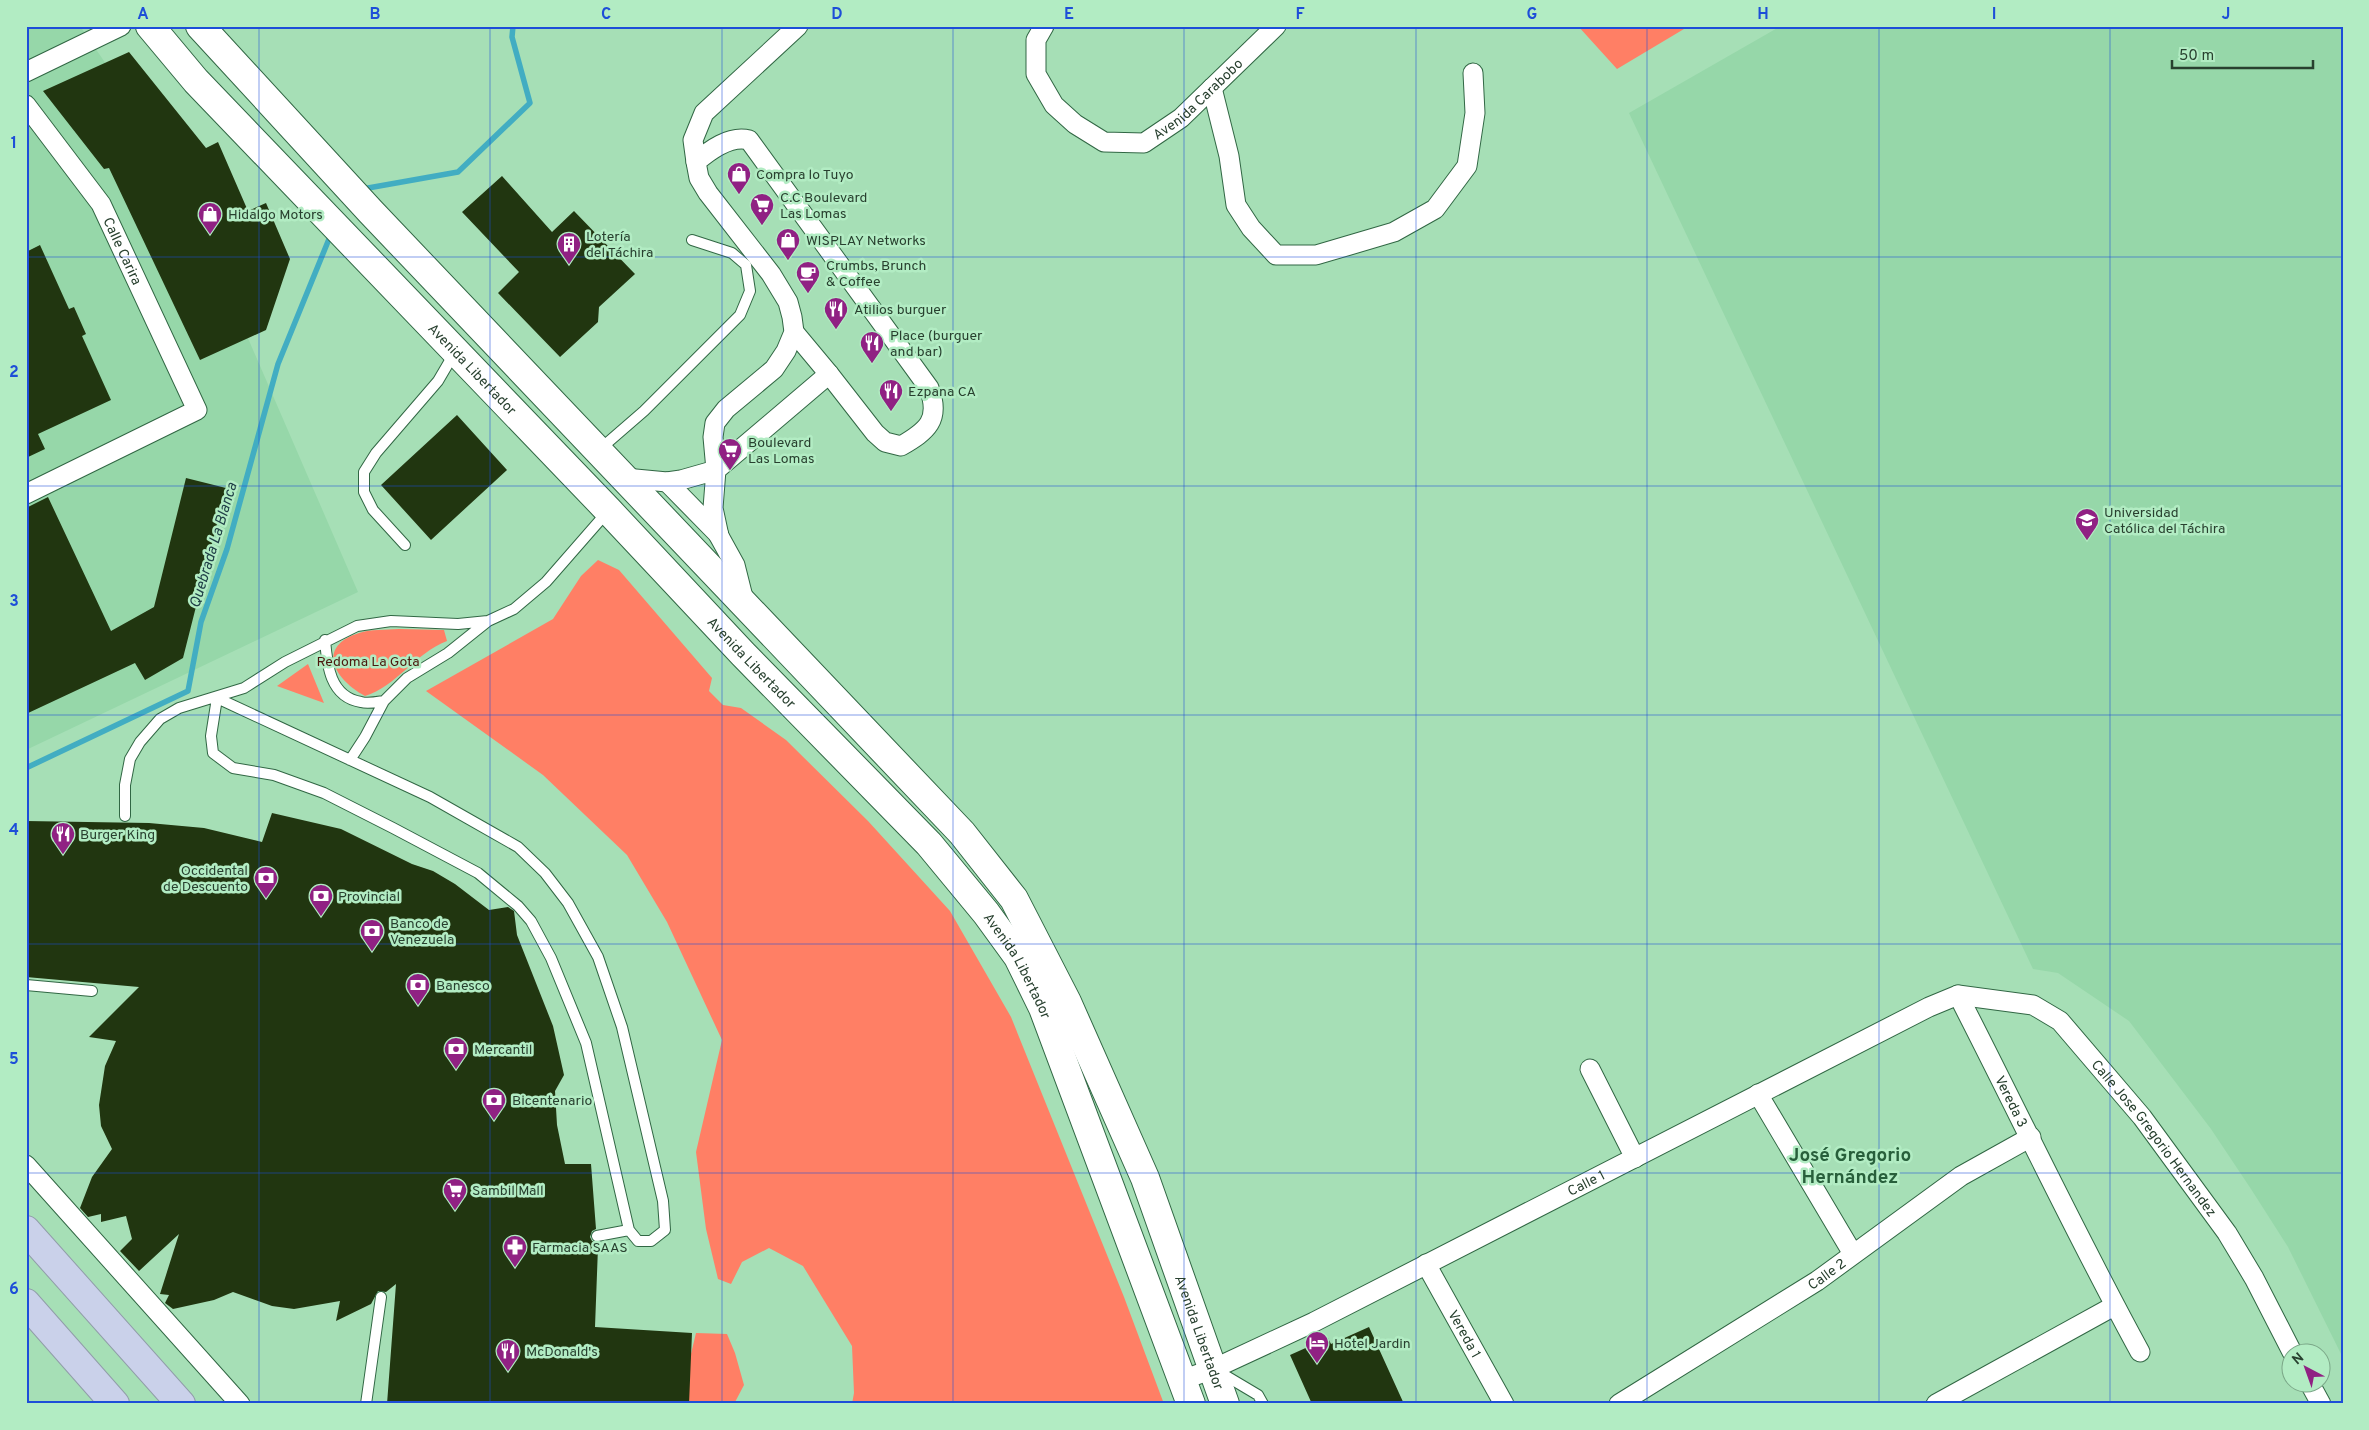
<svg xmlns="http://www.w3.org/2000/svg" width="2369" height="1430" font-family="Overpass,sans-serif">
<style>
.built{fill:#96d7a9}
.green{fill:#ff7f65}
.lines{fill:none;stroke-linecap:round;stroke-linejoin:round}
.stream{stroke:#42adc2;stroke-width:5.5}
.building{fill:#213610}
.lane-casing{stroke:#316744;stroke-width:12}
.street-casing{stroke:#316744;stroke-width:21}
.secondary-casing{stroke:#316744;stroke-width:30}
.highway-casing{stroke:#919ea9;stroke-width:30}
.lane{stroke:#fff;stroke-width:10}
.street{stroke:#fff;stroke-width:19}
.secondary{stroke:#fff;stroke-width:28}
.highway{stroke:#cad1ea;stroke-width:28}
.grid{fill:none;stroke:#1d4ed8;stroke-width:1;stroke-opacity:0.55}
.labels{text-anchor:middle;stroke-width:5;stroke-linejoin:round;paint-order:stroke}
.street-label{font-size:14px;fill:#28402f;stroke:#b2ecc3}
.poi-label{font-size:14px;fill:#28402f;stroke:#b2ecc3;text-anchor:start}
.park-label{font-size:14px;fill:#4b180e;stroke:#b2ecc3}
.water-label{font-size:15px;font-style:italic;fill:#214148;stroke:#b2ecc3}
.district-label{font-size:19px;font-weight:bold;fill:#285f3b;stroke:#b2ecc3}
.neatline{fill:none;stroke:#1d4ed8;stroke-width:2}
.grid-label{font-size:16px;text-anchor:middle;font-weight:bold;fill:#1d4ed8}
</style>
<rect width="100%" height="100%" fill="#a6dfb6"/>
<!-- built -->
<path class="built" d="M26 26H80L169 156 358 592 26 750Z
M1781 26H2343V1358L2288 1247 2251 1189 2211 1129 2129 1021 2058 973 2033 969 1629 113Z"/>
<!-- green -->
<path class="green" d="M1578 26H1689L1617 69Z
M598 560 619 570 712 678 709 691 723 705 741 708 786 740 868 821 950 911 1011 1017 1124 1297 1164 1404H852L854 1393 852 1346 803 1266 769 1248 742 1262 731 1284 718 1279 706 1229 696 1152 722 1040 667 922 627 855 543 775 426 691 553 619 581 576Z
M399 629 444 630 447 641C415 653 396 687 365 696 335 680 315 647 359 633 371 629 386 630 399 629Z
M308 664 324 703 277 686Z
M696 1333 727 1334 735 1353 744 1385 734 1404H679Z"/>
<g class="lines">
<!-- stream -->
<path class="stream" d="M368 188 458 172 530 103 512 37 513 26
M26 768 188 691 201 622 227 549 278 364 329 239"/>
</g>
<!-- building -->
<path class="building" d="M129 52 206 148 218 142 248 211 266 203 290 259 266 330 200 360 109 168 104 169 43 91Z
M502 176 552 232 574 211 635 274 599 307 598 322 560 357 498 293 519 272 462 212Z
M40 245 69 309 74 307 86 334 82 336 111 400 38 434 45 449 26 458V252Z
M457 415 507 470 431 540 381 485Z
M186 478 226 488 183 658 145 680 135 663 26 714V508L48 497 111 631 154 607Z
M272 813 341 829 412 864 433 871 455 884 489 910 508 907 514 911 517 935 553 1026 564 1075 555 1091 557 1125 565 1164H591L596 1229 592 1231 590 1237 592 1241 597 1243 598 1247 595 1327 692 1333 689 1404H387L396 1284 386 1292 378 1291 371 1304 336 1321 340 1301 294 1309 272 1306 233 1292 214 1300 173 1309 165 1303 169 1295 160 1294 179 1234 139 1271 120 1251 132 1239 126 1216 101 1222V1214L88 1217 80 1208 92 1177 112 1149 101 1126 99 1105 105 1066 116 1041 89 1037 139 987 26 977V821L149 823 204 828 262 842Z
M1369 1327 1404 1404H1312L1290 1355 1328 1338 1331 1344Z"/>
<g class="lines">
<!-- lane casing -->
<g class="lane-casing">
<path id="lane" d="M599 450 644 411 740 315 750 291 746 265 732 253 692 240
M405 545 373 510 364 492V472L376 453 438 381 455 352
M325 640C327 665 330 697 361 702 368 704 377 702 384 701
M217 698 430 797 518 847 545 873 568 903 598 957 622 1027 663 1201 665 1230 651 1241H638L629 1230 586 1043 551 958 531 921 518 906 478 873 393 828 324 793 274 775 233 768 213 753 211 736Z
M350 760 365 737 384 701 407 678 448 653 488 621 514 609 546 582 608 511
M125 816V785L130 759 140 742 160 719 179 708 244 688 285 662 357 626 391 621 458 624 488 621
M26 985 92 991
M597 1236 629 1230
M1221 1373 1258 1395 1263 1404
M366 1404 381 1297"/>
</g>
<!-- street casing -->
<g class="street-casing">
<g id="street">
<path id="s1" d="M1044 26 1036 40V74L1054 105 1075 124 1104 142 1144 143 1181 118 1276 26"/>
<path d="M26 72 121 26"/>
<path d="M1212 88 1229 156 1236 205 1251 228 1276 255H1316L1394 232 1435 209 1467 166 1475 113 1473 73"/>
<path id="s2" d="M26 105 101 204 197 410 26 494"/>
<path d="M696 162 693 140 704 113 798 26"/>
<path d="M794 332 829 374"/>
<path d="M625 478 667 482 681 480 716 470 829 374 875 433 885 442 901 446C927 431 941 420 929 388L749 140C730 135 710 150 696 162L699 178 708 193 771 274 788 302 792 317 794 332 786 351 774 369 726 409 715 423 713 437 716 470 713 508 719 536 735 565 744 601"/>
<path d="M667 482 719 535"/>
<path id="s3" d="M1958 995C2019 1114 2076 1235 2140 1352"/>
<path d="M1590 1069 1635 1158"/>
<path d="M1758 1094 1853 1254"/>
<path d="M26 1165 240 1404"/>
<path id="s4" d="M1426 1264 1504 1404"/>
<path id="s5" d="M1182 1380 1213 1369 1314 1322 1929 1007 1958 995 2033 1005 2060 1021 2142 1117 2227 1233 2254 1278 2292 1352"/>
<path d="M2309 1382 2321 1404"/>
<path id="s6" d="M1619 1404 1817 1281 1961 1176 2031 1137"/>
<path d="M1936 1404 2114 1306"/>
</g>
</g>
<!-- secondary casing -->
<g class="secondary-casing">
<g id="secondary">
<path id="s7" d="M150 26 196 81 608 510 743 654 929 844 986 913 1018 957 1043 1008 1191 1404"/>
<path id="s8" d="M200 26 371 212 962 833 1014 899 1067 1002 1145 1178 1225 1404"/>
</g>
</g>
<!-- highway casing -->
<g class="highway-casing">
<path id="highway" d="M26 1230 181 1404
M26 1303 115 1404"/>
</g>
<!-- lane -->
<use href="#lane" class="lane"/>
<!-- street -->
<use href="#street" class="street"/>
<!-- secondary -->
<use href="#secondary" class="secondary"/>
<!-- highway -->
<use href="#highway" class="highway"/>
</g>
<!-- grid -->
<path class="grid" d="M259 26V1404M490 26V1404M722 26V1404M953 26V1404M1184 26V1404M1416 26V1404M1647 26V1404M1879 26V1404M2110 26V1404M26 257H2343M26 486H2343M26 715H2343M26 944H2343M26 1173H2343"/>
<!-- icons -->
<defs>
<g id="shop-pin" transform="scale(1.25)"><path d="M0 17L-7.5 6A9.5 9.5 0 1 1 7.5 6Z" fill="#902183" stroke="#b2ecc3"/><path d="M-5-2.5h2.3a2.7 3.5 0 0 1 5.4 0H5L5.5 6h-11ZM-1.5-2.5h3a1.5 2.3 0 0 0-3 0Z" fill="#fff"/></g>
<g id="supermarket-pin" transform="scale(1.25)"><path d="M0 17L-7.5 6A9.5 9.5 0 1 1 7.5 6Z" fill="#902183" stroke="#b2ecc3"/><path d="M-6-5.5h2.5l.6 2H6L4.5 2H-2.5L-4.4-4H-6ZM-1.5 3.2a1.3 1.3 0 1 0 .1 0ZM3 3.2a1.3 1.3 0 1 0 .1 0Z" fill="#fff"/></g>
<g id="building-pin" transform="scale(1.25)"><path d="M0 17L-7.5 6A9.5 9.5 0 1 1 7.5 6Z" fill="#902183" stroke="#b2ecc3"/><path d="M-4-6H4V6H1V3H-1V6H-4ZM-2.5-4.3h1.7v1.8h-1.7ZM.8-4.3h1.7v1.8H.8ZM-2.5-1h1.7V.8h-1.7ZM.8-1h1.7V.8H.8Z" fill="#fff"/></g>
<g id="cafe-pin" transform="scale(1.25)"><path d="M0 17L-7.5 6A9.5 9.5 0 1 1 7.5 6Z" fill="#902183" stroke="#b2ecc3"/><path d="M-5.5-4.5H6V0H3Q3 3.5 0 3.5H-2.5Q-5.5 3.5-5.5 0ZM3-3.2v2h1.7v-2ZM-6 4.5H4V6H-6Z" fill="#fff"/></g>
<g id="restaurant-pin" transform="scale(1.25)"><path d="M0 17L-7.5 6A9.5 9.5 0 1 1 7.5 6Z" fill="#902183" stroke="#b2ecc3"/><path d="M-5-6h1v4h1v-4h1v4h1v-4h1v5L-1.5 .5V6h-2V.5L-5-1ZM5-6V6H3V1.5H1.5Q1.5-4 5-6Z" fill="#fff"/></g>
<g id="university-pin" transform="scale(1.25)"><path d="M0 17L-7.5 6A9.5 9.5 0 1 1 7.5 6Z" fill="#902183" stroke="#b2ecc3"/><path d="M0-5L7-2L0 1L-7-2ZM-4 1L0 2.5L4 1V4Q0 6-4 4Z" fill="#fff"/></g>
<g id="bank-pin" transform="scale(1.25)"><path d="M0 17L-7.5 6A9.5 9.5 0 1 1 7.5 6Z" fill="#902183" stroke="#b2ecc3"/><path d="M-6-4H6V4H-6ZM0-2.3a2.3 2.3 0 1 0 0 4.6a2.3 2.3 0 1 0 0-4.6Z" fill="#fff"/></g>
<g id="pharmacy-pin" transform="scale(1.25)"><path d="M0 17L-7.5 6A9.5 9.5 0 1 1 7.5 6Z" fill="#902183" stroke="#b2ecc3"/><path d="M-2-6h4v4h4v4h-4v4h-4v-4h-4v-4h4Z" fill="#fff"/></g>
<g id="hotel-pin" transform="scale(1.25)"><path d="M0 17L-7.5 6A9.5 9.5 0 1 1 7.5 6Z" fill="#902183" stroke="#b2ecc3"/><path d="M-6-4.5h1.5V1H6V5H4.5V3h-9V5H-6ZM-4 0a1.8 1.8 0 1 1 3.6 0ZM.5 0V-2.5h3Q6-2.5 6 0Z" fill="#fff"/></g>
</defs>
<g fill-rule="evenodd">
<use href="#shop-pin" x="739" y="174"/>
<use href="#supermarket-pin" x="762" y="205"/>
<use href="#shop-pin" x="210" y="214"/>
<use href="#shop-pin" x="788" y="240"/>
<use href="#building-pin" x="569" y="244"/>
<use href="#cafe-pin" x="808" y="273"/>
<use href="#restaurant-pin" x="836" y="309"/>
<use href="#restaurant-pin" x="872" y="343"/>
<use href="#restaurant-pin" x="891" y="391"/>
<use href="#supermarket-pin" x="730" y="450"/>
<use href="#university-pin" x="2087" y="520"/>
<use href="#restaurant-pin" x="63" y="834"/>
<use href="#bank-pin" x="266" y="878"/>
<use href="#bank-pin" x="321" y="896"/>
<use href="#bank-pin" x="372" y="931"/>
<use href="#bank-pin" x="418" y="985"/>
<use href="#bank-pin" x="456" y="1049"/>
<use href="#bank-pin" x="494" y="1100"/>
<use href="#supermarket-pin" x="455" y="1190"/>
<use href="#pharmacy-pin" x="515" y="1247"/>
<use href="#hotel-pin" x="1317" y="1343"/>
<use href="#restaurant-pin" x="508" y="1351"/>
</g>
<g class="labels">
<!-- street labels -->
<g class="street-label">
<text dy="5" stroke="none"><textPath href="#s1" startOffset="258">Avenida Carabobo</textPath></text>
<text dy="5" stroke="none"><textPath href="#s2" startOffset="176">Calle Carira</textPath></text>
<text dy="5" stroke="none"><textPath href="#s7" startOffset="471">Avenida Libertador</textPath></text>
<text dy="5" stroke="none"><textPath href="#s7" startOffset="876">Avenida Libertador</textPath></text>
<text dy="5" stroke="none"><textPath href="#s7" startOffset="1281">Avenida Libertador</textPath></text>
<text dy="5" stroke="none"><textPath href="#s3" startOffset="119">Vereda 3</textPath></text>
<text dy="5" stroke="none"><textPath href="#s5" startOffset="1124">Calle Jose Gregorio Hernandez</textPath></text>
<text dy="5" stroke="none"><textPath href="#s5" startOffset="450">Calle 1</textPath></text>
<text dy="5" stroke="none"><textPath href="#s6" startOffset="245">Calle 2</textPath></text>
<text dy="5" stroke="none"><textPath href="#s8" startOffset="1666">Avenida Libertador</textPath></text>
<text dy="5" stroke="none"><textPath href="#s4" startOffset="80">Vereda 1</textPath></text>
</g>
<!-- poi labels -->
<g class="poi-label">
<text x="756" y="179">Compra lo Tuyo</text>
<text x="780" y="202">C.C Boulevard<tspan x="780" dy="16">Las Lomas</tspan></text>
<text x="228" y="219">Hidalgo Motors</text>
<text x="586" y="241">Lotería<tspan x="586" dy="16">del Táchira</tspan></text>
<text x="806" y="245">WISPLAY Networks</text>
<text x="826" y="270">Crumbs, Brunch<tspan x="826" dy="16">&amp; Coffee</tspan></text>
<text x="854" y="314">Atilios burguer</text>
<text x="890" y="340">Place (burguer<tspan x="890" dy="16">and bar)</tspan></text>
<text x="908" y="396">Ezpana CA</text>
<text x="748" y="447">Boulevard<tspan x="748" dy="16">Las Lomas</tspan></text>
<text x="2104" y="517">Universidad<tspan x="2104" dy="16">Católica del Táchira</tspan></text>
<text x="80" y="839">Burger King</text>
<text x="248" y="875" text-anchor="end">Occidental<tspan x="248" dy="16">de Descuento</tspan></text>
<text x="338" y="901">Provincial</text>
<text x="390" y="928">Banco de<tspan x="390" dy="16">Venezuela</tspan></text>
<text x="436" y="990">Banesco</text>
<text x="474" y="1054">Mercantil</text>
<text x="512" y="1105">Bicentenario</text>
<text x="472" y="1195">Sambil Mall</text>
<text x="532" y="1252">Farmacia SAAS</text>
<text x="1334" y="1348">Hotel Jardin</text>
<text x="526" y="1356">McDonald's</text>
</g>
<!-- park labels -->
<g class="park-label">
<text x="368" y="666">Redoma La Gota</text>
</g>
<!-- water labels -->
<g class="water-label">
<text transform="translate(213 545) rotate(-73)" y="5">Quebrada La Blanca</text>
</g>
<!-- district labels -->
<g class="district-label">
<text x="1850" y="1161">José Gregorio<tspan x="1850" dy="22">Hernández</tspan></text>
</g>
</g>
<!-- border -->
<rect width="2369" height="1430" fill="none" stroke="#b2ecc3" stroke-width="55"/>
<!-- north arrow -->
<g transform="translate(2306 1368) rotate(319)"><circle r="24" fill="#b2ecc3" stroke="#7ba788"/>
<path d="M0-4L9 19L0 12L-9 19Z" fill="#902183"/>
<text y="-8" font-size="14" font-weight="bold" text-anchor="middle" fill="#28402f">N</text>
</g>
<!-- scale -->
<path d="M2172 60v8h141v-8" fill="none" stroke="#28402f" stroke-width="2.5"/>
<text x="2179" y="60" font-size="15" fill="#28402f" stroke="#b2ecc3" stroke-width="4" paint-order="stroke">50 m</text>
<rect x="28" y="28" width="2314" height="1374" class="neatline"/>
<g class="grid-label">
<text x="143" y="19">A</text>
<text x="375" y="19">B</text>
<text x="606" y="19">C</text>
<text x="837" y="19">D</text>
<text x="1069" y="19">E</text>
<text x="1300" y="19">F</text>
<text x="1532" y="19">G</text>
<text x="1763" y="19">H</text>
<text x="1994" y="19">I</text>
<text x="2226" y="19">J</text>
<text x="14" y="148">1</text>
<text x="14" y="377">2</text>
<text x="14" y="606">3</text>
<text x="14" y="835">4</text>
<text x="14" y="1064">5</text>
<text x="14" y="1294">6</text>
</g>
</svg>
